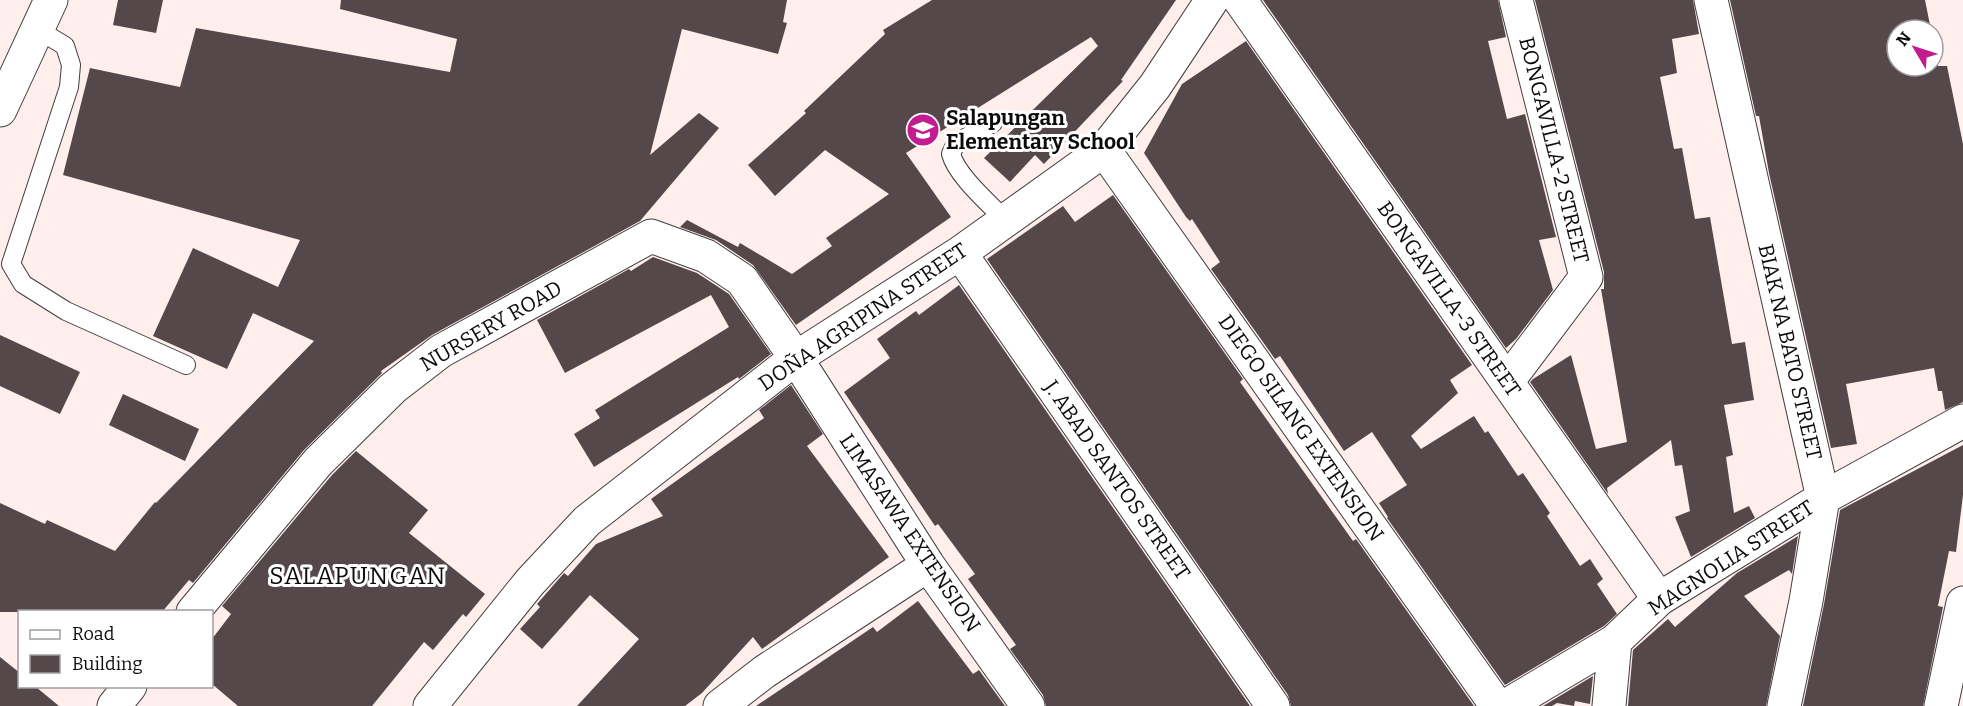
<svg xmlns="http://www.w3.org/2000/svg" width="1963" height="706" font-family="Bitter,serif">
<style>
.building{fill:#55484b}
.lines{fill:none;stroke-linecap:round;stroke-linejoin:round}
.service-casing{stroke:#3f3f3f;stroke-width:20}
.minor-casing{stroke:#3f3f3f;stroke-width:35}
.tertiary-casing{stroke:#3f3f3f;stroke-width:35}
.service{stroke:#fff;stroke-width:18}
.minor{stroke:#fff;stroke-width:33}
.tertiary{stroke:#fff;stroke-width:33}
.labels{text-anchor:middle;stroke-width:6;stroke-linejoin:round;paint-order:stroke}
.poi-label{font-size:21px;font-weight:bold;fill:#0c0c0c;stroke:#fff;text-anchor:start}
.street-label{font-size:21px;fill:#0c0c0c;stroke:#fff}
.quarter-label{font-size:24px;letter-spacing:1.5px;fill:#0c0c0c;stroke:#fff}
</style>
<rect width="100%" height="100%" fill="#ffeeeb"/>
<!-- building -->
<path class="building" d="M118 0H163L156 33 113 25Z
M341 0H787L783 22 787 23 778 54 682 29 650 155 699 113 719 128 640 221 432 335 381 371 382 373 304 450 193 583 189 580 162 612H0V503L45 524 47 520 115 551 155 502 156 503 314 341 253 313 227 369 153 336 193 248 278 287 300 240 63 175 90 68 180 87 196 28 450 72 457 39 340 9Z
M932 0H1176L1121 80 1123 81 1044 164 1035 155 1010 182 984 158 1098 46 1091 37 906 153 951 217 796 325 753 265 716 240 680 227 687 220 738 247 740 243 792 274 832 246 826 238 889 194 825 150 775 196 748 165 806 113 804 111 885 34 883 30Z
M1263 0H1498L1506 37 1488 41 1507 119 1525 114 1556 237 1539 240 1553 290 1516 339 1506 348Z
M1535 0H1693L1699 34 1672 39 1677 73 1660 77 1674 149 1682 148 1695 219 1710 217 1732 344 1745 342 1754 400 1724 405 1733 455 1726 457 1734 513 1749 506 1755 518 1691 557 1675 517 1690 511 1682 465 1675 466 1671 440 1607 488 1608 494 1530 382 1533 379 1571 355 1596 449 1627 442 1601 289H1604V272Z
M1730 0H1925L1931 30H1897V66H1933V40L1938 66H1947L1963 144V402L1945 410 1942 391H1938L1934 368 1846 384 1857 444 1831 448 1769 173 1759 116H1756Z
M1246 41 1472 365 1450 380 1458 393 1411 436 1421 449 1474 416 1485 433 1488 431 1518 476 1523 473 1550 513 1547 516 1580 566 1590 559 1603 579 1597 584 1617 614 1604 626 1505 685 1387 518 1388 517 1379 503 1407 485 1372 432 1344 451 1280 356 1275 359 1211 269 1220 262 1192 219 1190 221 1186 217 1144 153 1182 84Z
M1113 195 1243 379 1240 382 1353 541 1356 539 1474 706H1291L1288 695 987 259 1063 206 1075 222Z
M653 257 697 273 729 294 771 354 739 379 738 377 594 467 574 434 600 418 595 410 729 327 711 295 565 373 537 320 629 269 631 271Z
M959 285 1250 706H1046L1043 695 1010 649 1016 645 968 579 975 574 938 524 935 526 844 392 890 358 877 339 916 311 919 315Z
M0 335 80 372 60 414 0 386Z
M791 385 823 434 807 446 889 557 762 649 753 637 702 693 685 706H577L639 639 590 595 542 649 520 629 540 607 537 604 564 573 568 576 596 544 663 516 651 499 764 418 759 410Z
M123 394 199 429 185 461 109 425Z
M1963 445V495L1956 552 1949 551 1938 606 1943 607 1923 706H1803L1824 604 1840 510Z
M356 451 428 510 409 533 485 594 466 617 463 614 433 650 424 642 372 706H238L212 684V639L231 614 222 606 332 475Z
M1798 536 1792 574 1789 570 1744 596 1780 636 1766 706H1628L1633 650 1668 619 1675 627 1737 573Z
M918 601 973 674 979 670 1005 706H756L873 627 877 632Z
M0 657 20 673V687H36L59 706H0Z
M1593 676 1590 704 1575 701 1574 706 1557 703 1552 706H1543Z"/>
<g class="lines">
<!-- service casing -->
<g class="service-casing">
<path id="service" d="M37 29 65 46 71 65 69 87 11 264 23 284 66 311 186 365
M993 123 956 143 951 154C957 176 989 203 1005 220"/>
</g>
<!-- minor casing -->
<g class="minor-casing">
<path id="minor" d="M1240 0 1659 599
M1711 0 1823 498 1806 601 1784 706
M1104 150 1497 706
M960 253 1273 706
M1507 382 1586 277 1516 0
M193 612 318 462 393 388 441 351 651 236 706 256 742 280 796 358 928 565 1028 706
M114 706 130 686
M430 706 530 582 587 521 796 358 960 253 1104 150 1155 86 1212 0
M720 706 764 672 928 565
M1506 706 1615 641 1659 599 1823 498 1963 421
M1609 706 1615 641
M1941 706 1963 603"/>
</g>
<!-- tertiary casing -->
<g class="tertiary-casing">
<path id="tertiary" d="M0 110 51 0"/>
</g>
<!-- service -->
<use href="#service" class="service"/>
<!-- minor -->
<use href="#minor" class="minor"/>
<!-- tertiary -->
<use href="#tertiary" class="tertiary"/>
</g>
<!-- icons -->
<defs>
<g id="school-disc" transform="scale(1.725)"><circle r="9.5" fill="#c31c90" stroke="#fff"/><path d="M0-5L7-2L0 1L-7-2ZM-4 1L0 2.5L4 1V4Q0 6-4 4Z" fill="#fff"/></g>
</defs>
<g fill-rule="evenodd">
<use href="#school-disc" x="923" y="130"/>
</g>
<g class="labels">
<!-- poi labels -->
<g class="poi-label">
<text x="946" y="125">Salapungan<tspan x="946" dy="24">Elementary School</tspan></text>
</g>
<!-- street labels -->
<g class="street-label">
<text transform="translate(1554 150) rotate(76)" y="7">BONGAVILLA-2 STREET</text>
<text transform="translate(1449 299) rotate(55)" y="7">BONGAVILLA-3 STREET</text>
<text transform="translate(863 317) rotate(-34)" y="7">DOÑA AGRIPINA STREET</text>
<text transform="translate(491 326) rotate(-30)" y="7">NURSERY ROAD</text>
<text transform="translate(1790 352) rotate(77)" y="7">BIAK NA BATO STREET</text>
<text transform="translate(1301 428) rotate(55)" y="7">DIEGO SILANG EXTENSION</text>
<text transform="translate(1117 480) rotate(55)" y="7">J. ABAD SANTOS STREET</text>
<text transform="translate(910 533) rotate(56)" y="7">LIMASAWA EXTENSION</text>
<text transform="translate(1731 558) rotate(-33)" y="7">MAGNOLIA STREET</text>
</g>
<!-- quarter labels -->
<g class="quarter-label">
<text x="358" y="584">SALAPUNGAN</text>
</g>
</g>
<!-- legend -->
<rect x="18" y="610" width="195" height="78" fill="#ffffff" stroke="#9e9e9e" stroke-width="1.5"/>
<rect x="30" y="630" width="30" height="9" fill="#ffffff" stroke="#9e9e9e" stroke-width="1.5"/>
<text x="72" y="640" font-size="18" fill="#0c0c0c">Road</text>
<rect x="30" y="655" width="30" height="18" fill="#55484b" stroke="#9e9e9e" stroke-width="1.5"/>
<text x="72" y="670" font-size="18" fill="#0c0c0c">Building</text>
<!-- north arrow -->
<g transform="translate(1915 48) rotate(309)"><circle r="28" fill="#ffffff" stroke="#9e9e9e" stroke-width="1.5"/>
<path d="M0-4.5L10 22L0 15L-10 22Z" fill="#c31c90"/>
<text y="-9" font-size="16" font-weight="bold" text-anchor="middle" fill="#0c0c0c">N</text>
</g>
</svg>
